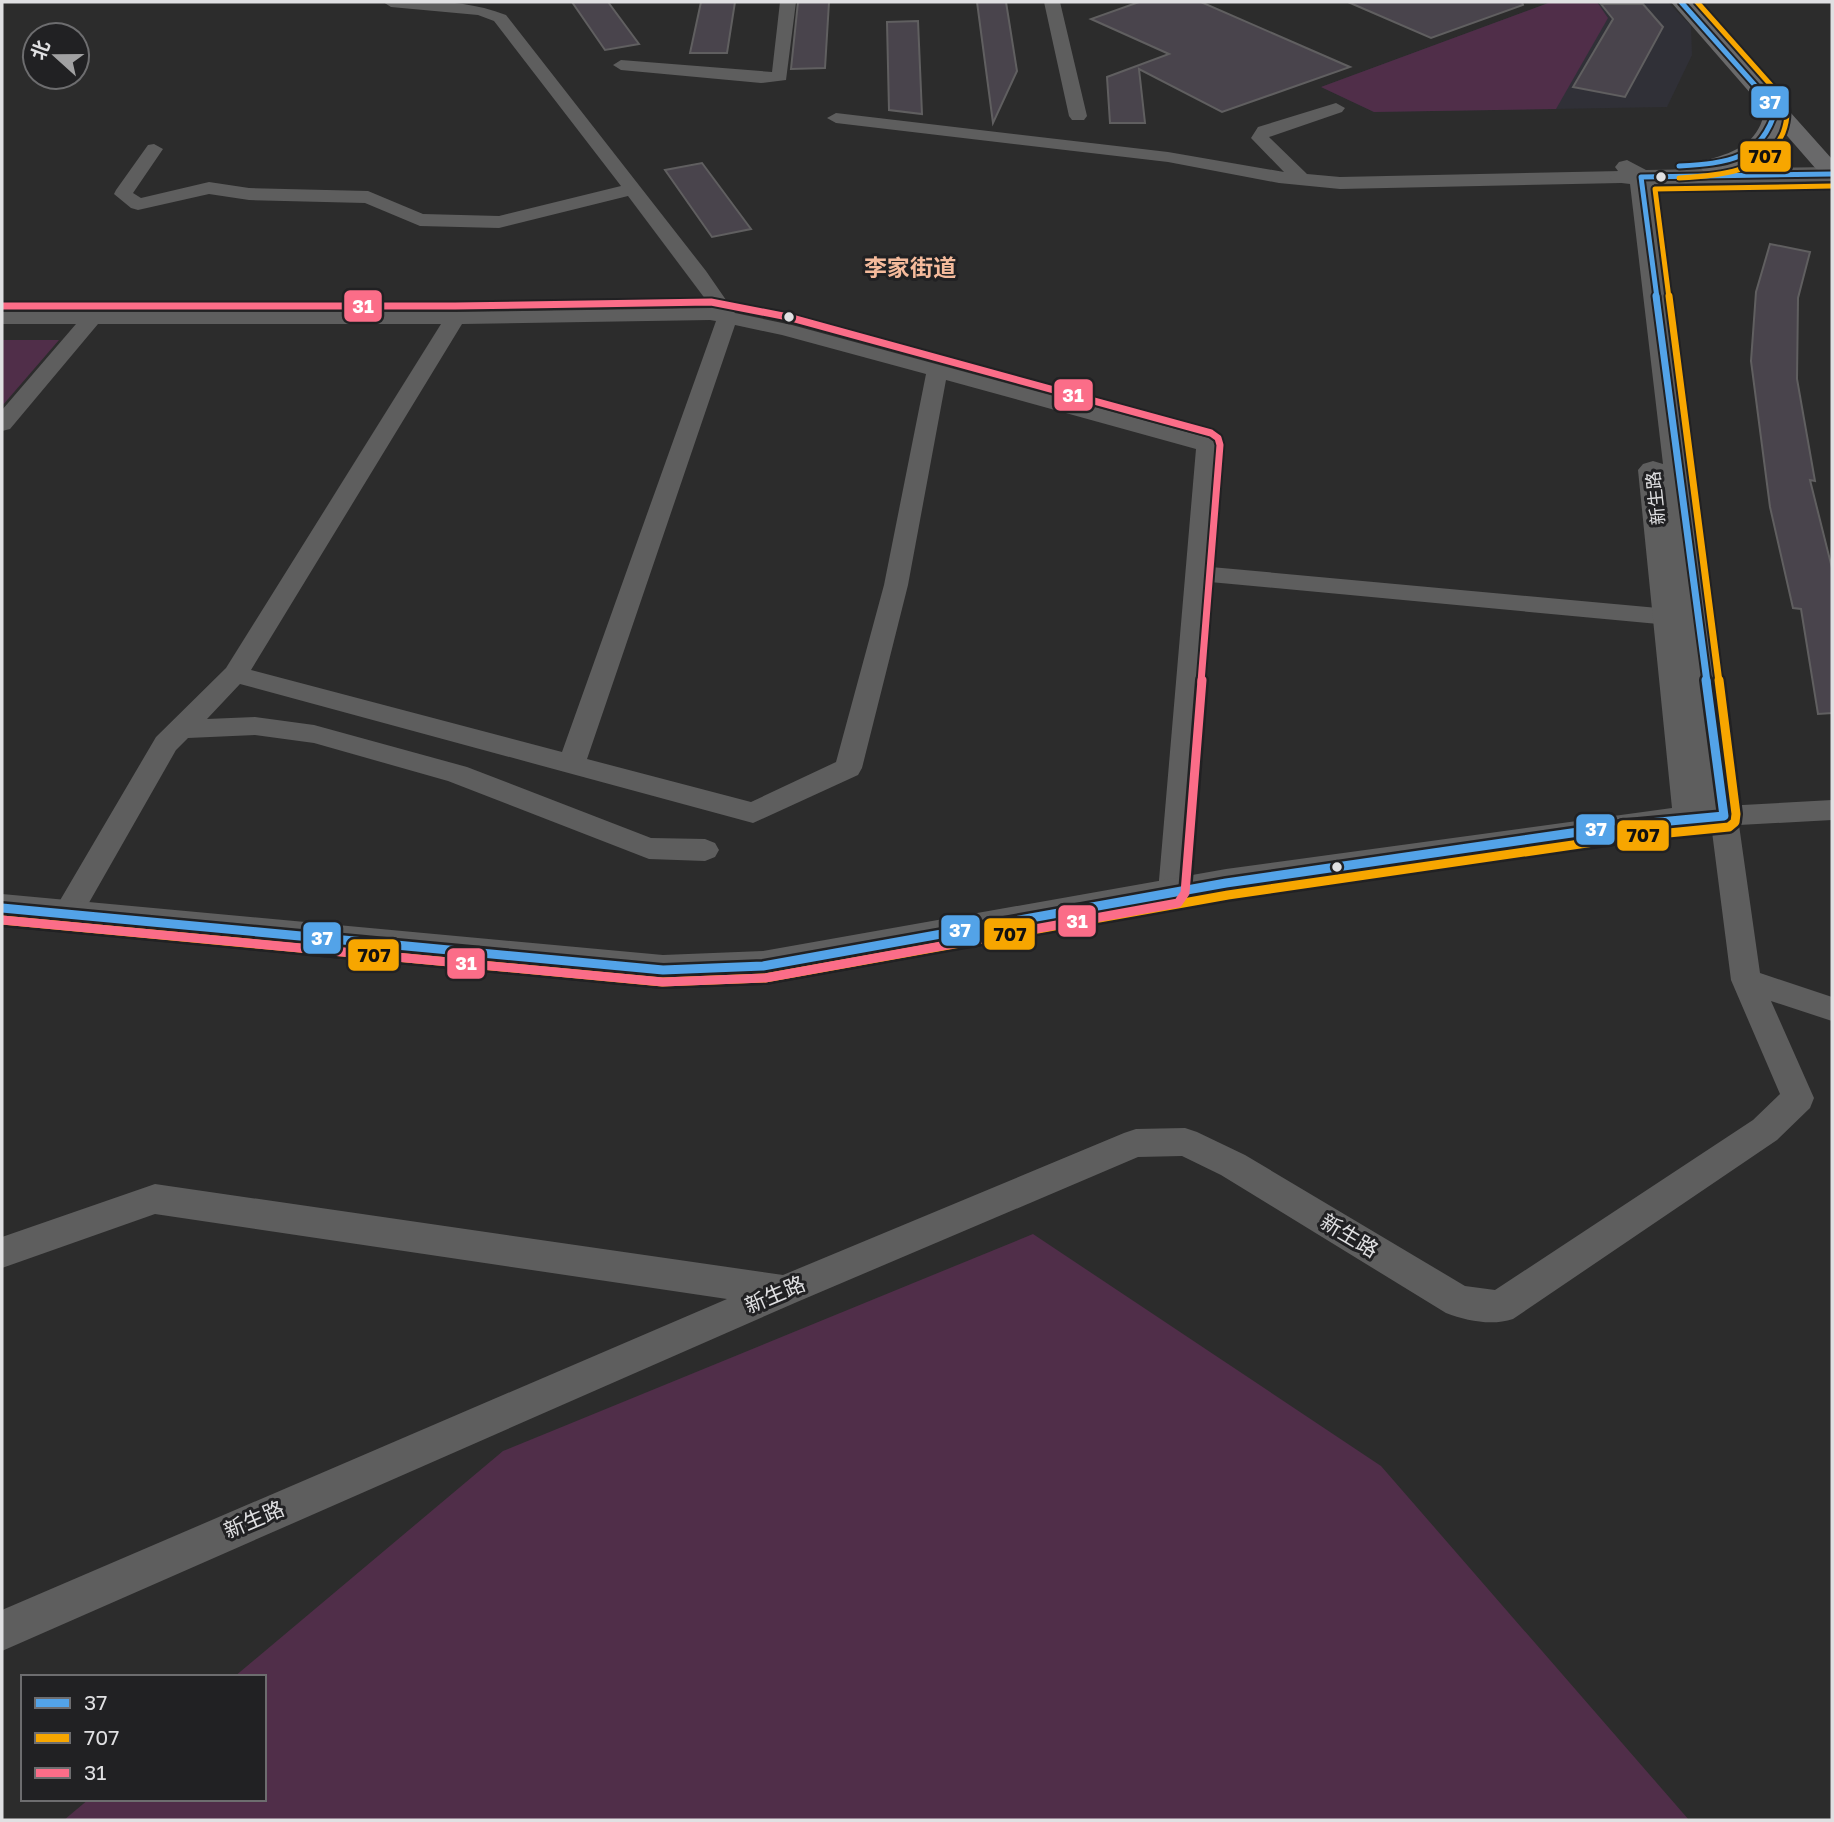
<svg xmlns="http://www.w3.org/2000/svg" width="1834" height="1822" font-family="'Golos Text','Noto Sans SC',sans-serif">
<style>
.built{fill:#303037}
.green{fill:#502e49}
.building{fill:#49444c;stroke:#605f60;stroke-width:2}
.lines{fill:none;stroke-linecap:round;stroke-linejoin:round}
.minor{fill:#5e5e5e;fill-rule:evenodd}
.tertiary{fill:#5e5e5e;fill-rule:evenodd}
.secondary{fill:#69696a;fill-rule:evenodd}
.bus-1-far2-casing{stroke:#212123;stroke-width:9}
.bus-1-far1-casing{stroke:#212123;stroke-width:11}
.bus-1-casing{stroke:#212123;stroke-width:14}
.bus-2-far2-casing{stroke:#212123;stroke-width:9}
.bus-2-far1-casing{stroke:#212123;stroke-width:11}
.bus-2-casing{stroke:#212123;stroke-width:14}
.bus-3-far1-casing{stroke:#212123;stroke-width:11}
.bus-3-casing{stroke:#212123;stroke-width:14}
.bus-1-far2{stroke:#53a3e8;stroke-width:5}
.bus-1-far1{stroke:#53a3e8;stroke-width:7}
.bus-1{stroke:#53a3e8;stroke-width:9}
.bus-2-far2{stroke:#f7a600;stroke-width:5}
.bus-2-far1{stroke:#f7a600;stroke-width:7}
.bus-2{stroke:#f7a600;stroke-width:9}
.bus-3-far1{stroke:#fb6d88;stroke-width:7}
.bus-3{stroke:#fb6d88;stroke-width:9}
.bus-dot{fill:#e0e0e2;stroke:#212123;stroke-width:2.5}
.labels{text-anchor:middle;stroke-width:6;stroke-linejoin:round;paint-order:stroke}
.far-street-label{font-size:18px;fill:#e0e0e2;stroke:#212123}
.street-label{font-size:21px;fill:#e0e0e2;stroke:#212123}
.far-district-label{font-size:23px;font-weight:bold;fill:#f5bb9c;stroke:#212123}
.line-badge{stroke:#212123;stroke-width:2.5}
.badge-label{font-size:19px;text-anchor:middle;font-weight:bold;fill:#fff}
.pale-badge-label{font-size:19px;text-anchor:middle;font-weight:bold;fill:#111}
</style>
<rect width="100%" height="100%" fill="#2c2c2c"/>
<!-- built -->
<path class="built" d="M1551 2H1668L1691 26 1692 55 1667 107 1374 112 1321 87Z"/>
<!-- green -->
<path class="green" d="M1551 2H1597L1608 18 1556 109 1374 112 1321 87Z
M2 340H59L2 406Z
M1033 1234 1381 1466 1689 1820H64L89 1799H264V1677H234L503 1451Z"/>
<!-- building -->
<path class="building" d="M572 2H608L639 44 605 50Z
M701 2H735L727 53H690Z
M798 2H829L825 68 791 69Z
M977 2H1006L1017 71 993 123Z
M1139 2H1201L1350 67 1222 112 1139 69 1145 123H1110L1107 77 1169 54 1091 19Z
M1348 2H1522L1523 5 1431 38Z
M1601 4H1643L1663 27 1625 97 1573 87 1613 19Z
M918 21 922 114 889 110 887 22Z
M702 163 751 229 712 237 665 170Z
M1770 244 1810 252 1798 298 1797 379 1815 481 1810 480 1832 568V713L1818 714 1801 609 1793 608 1770 507 1751 361 1756 292Z"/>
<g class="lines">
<!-- minor -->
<path class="minor" d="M383 2C424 0 467 0 506 15L706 271 735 313 792 325 1216 440 1219 445 1211 567 1669 609 1678 611 1682 617 1678 623 1669 625 1210 582 1188 892 1183 900 1173 903 1163 900 1158 892 1196 449 946 380 908 585 862 768 858 775 753 823 240 684 207 719 255 717 314 725 467 767 651 838 705 839 715 843 719 850 715 857 705 861 649 859 448 781 314 743 255 735 188 738 176 750 78 922 67 925 56 922 52 914 156 737 226 668 441 324H98L10 429 2 431V410L76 324H2V312H455L712 308 628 196 499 228 420 226 365 203 249 200 209 194 138 210 131 208 114 194 116 190 148 145 154 144 163 149 133 193 141 198 209 182 249 188 368 191 423 214 499 216 621 186 494 21 478 15 391 7ZM710 320 716 321 562 752 251 670 462 324ZM735 325 782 335 926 374 884 585 836 762 751 802 587 759Z
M780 2H796L786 80 761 83 621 70 613 65 621 60 772 72Z
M1044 2H1060L1087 116 1084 120H1072L1069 116Z
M1336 103 1345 108 1342 112 1269 137 1307 174 1340 177 1621 171 1630 177 1621 183 1340 189 1279 183 1168 162 836 123 827 118 836 113 1168 152 1284 172 1251 138 1258 127Z
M1832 800V820L1739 825 1760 973 1832 997V1021L1771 1001 1814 1098 1810 1108 1777 1140 1513 1319C1492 1326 1467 1321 1446 1313L1221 1175 1182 1156 1138 1157 797 1302 2 1651V1610L727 1299 155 1214 2 1268V1237L155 1184 783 1275 1124 1133 1136 1129 1185 1128 1197 1132 1245 1155 1465 1286 1495 1290 1753 1120 1780 1094 1731 980 1710 816 1714 809 1724 806Z"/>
<!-- tertiary -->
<path class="tertiary" d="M1627 160 1646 170 1832 167V181L1654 184 1742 816 1737 825 1724 829 1627 838 1226 897 763 981 663 985 2 922V894L663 955 763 951 1226 869 1672 808 1638 470 1643 464 1653 461 1663 464 1630 184 1613 182 1609 177 1618 171 1615 167 1619 162Z"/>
<!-- secondary -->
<path class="secondary" d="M1671 2H1692L1832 159V175L1816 169 1782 130C1769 155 1731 178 1703 171L1699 166C1704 160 1707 160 1714 158 1741 150 1759 140 1765 110Z"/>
<!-- bus-1-far2 casing -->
<g class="bus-1-far2-casing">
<path id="bus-1-far2" d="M1679 166C1727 163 1761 161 1776 109L1681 2
M1657 298 1641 177 1832 174"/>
</g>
<!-- bus-1-far1 casing -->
<g class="bus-1-far1-casing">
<path id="bus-1-far1" d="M1656 296 1707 682"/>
</g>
<!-- bus-1 casing -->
<g class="bus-1-casing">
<path id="bus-1" d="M2 908 663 970 763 966 1226 883 1627 825 1724 816 1706 680"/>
</g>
<!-- bus-2-far2 casing -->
<g class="bus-2-far2-casing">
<path id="bus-2-far2" d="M1679 178C1717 176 1765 173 1783 133 1787 122 1789 112 1785 101L1697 2
M1669 298 1655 189 1832 186"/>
</g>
<!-- bus-2-far1 casing -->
<g class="bus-2-far1-casing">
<path id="bus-2-far1" d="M1669 296 1719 682"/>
</g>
<!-- bus-2 casing -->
<g class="bus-2-casing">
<path id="bus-2" d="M2 920 662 982 765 978 1228 895 1628 837 1729 827 1735 822 1736 814 1719 680"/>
</g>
<!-- bus-3-far1 casing -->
<g class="bus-3-far1-casing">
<path id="bus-3-far1" d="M2 306H455L711 302 788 317 1211 433 1218 438 1220 445 1201 682"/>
</g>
<!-- bus-3 casing -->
<g class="bus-3-casing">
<path id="bus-3" d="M2 920 663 982 765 978 1178 903 1185 893 1202 680"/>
</g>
<!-- bus-1-far2 -->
<use href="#bus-1-far2" class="bus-1-far2"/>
<!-- bus-1-far1 -->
<use href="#bus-1-far1" class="bus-1-far1"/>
<!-- bus-1 -->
<use href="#bus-1" class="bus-1"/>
<!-- bus-2-far2 -->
<use href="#bus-2-far2" class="bus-2-far2"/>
<!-- bus-2-far1 -->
<use href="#bus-2-far1" class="bus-2-far1"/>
<!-- bus-2 -->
<use href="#bus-2" class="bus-2"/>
<!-- bus-3-far1 -->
<use href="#bus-3-far1" class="bus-3-far1"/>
<!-- bus-3 -->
<use href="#bus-3" class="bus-3"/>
</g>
<!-- markers -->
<g class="bus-dot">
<circle cx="1661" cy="177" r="6"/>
<circle cx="789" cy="317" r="6"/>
<circle cx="1337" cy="867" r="6"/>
</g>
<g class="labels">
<!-- far-street labels -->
<g class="far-street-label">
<text transform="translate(1656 498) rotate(-96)" y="6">新生路</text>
</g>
<!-- street labels -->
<g class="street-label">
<text transform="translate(1349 1236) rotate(31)" y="7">新生路</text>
<text transform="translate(775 1295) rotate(-23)" y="7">新生路</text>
<text transform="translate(254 1520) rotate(-23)" y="7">新生路</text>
</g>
<!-- far-district labels -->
<g class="far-district-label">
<text x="910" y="276">李家街道</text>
</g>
</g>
<g class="line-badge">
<rect x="1750" y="85" width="40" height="34" rx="7" fill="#53a3e8"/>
<rect x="1739" y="140" width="53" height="33" rx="7" fill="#f7a600"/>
<rect x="343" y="289" width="40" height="34" rx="7" fill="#fb6d88"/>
<rect x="1053" y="378" width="41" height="34" rx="7" fill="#fb6d88"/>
<rect x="1575" y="813" width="41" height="33" rx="7" fill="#53a3e8"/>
<rect x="1616" y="819" width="54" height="33" rx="7" fill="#f7a600"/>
<rect x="1057" y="904" width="40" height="34" rx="7" fill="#fb6d88"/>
<rect x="940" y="914" width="41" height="33" rx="7" fill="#53a3e8"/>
<rect x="983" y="917" width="53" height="34" rx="7" fill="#f7a600"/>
<rect x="302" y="921" width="40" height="34" rx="7" fill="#53a3e8"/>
<rect x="347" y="938" width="53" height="34" rx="7" fill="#f7a600"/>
<rect x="446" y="947" width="40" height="33" rx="7" fill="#fb6d88"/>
</g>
<g class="badge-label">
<text x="1770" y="109">37</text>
<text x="363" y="313">31</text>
<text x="1073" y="402">31</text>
<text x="1596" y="836">37</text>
<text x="1077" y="928">31</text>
<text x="960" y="937">37</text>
<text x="322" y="945">37</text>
<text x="466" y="970">31</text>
</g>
<g class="pale-badge-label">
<text x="1765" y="163">707</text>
<text x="1643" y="842">707</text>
<text x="1010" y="941">707</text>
<text x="374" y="962">707</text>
</g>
<!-- border -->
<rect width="1834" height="1822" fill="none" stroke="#e0e0e2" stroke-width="7"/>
<!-- legend -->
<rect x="21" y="1675" width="245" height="126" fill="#212123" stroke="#6d6d6f" stroke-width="2"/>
<rect x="35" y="1698" width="35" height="10" fill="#53a3e8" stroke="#6d6d6f" stroke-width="2"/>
<text x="84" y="1710" font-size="21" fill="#e0e0e2">37</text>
<rect x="35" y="1733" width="35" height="10" fill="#f7a600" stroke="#6d6d6f" stroke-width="2"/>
<text x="84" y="1745" font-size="21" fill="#e0e0e2">707</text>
<rect x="35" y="1768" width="35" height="10" fill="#fb6d88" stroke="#6d6d6f" stroke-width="2"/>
<text x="84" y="1780" font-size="21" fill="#e0e0e2">31</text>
<!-- north arrow -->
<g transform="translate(56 56) rotate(291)"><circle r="33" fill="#212123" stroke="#6d6d6f" stroke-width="2"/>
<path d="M0-5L12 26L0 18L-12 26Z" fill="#a1a1a2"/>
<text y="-10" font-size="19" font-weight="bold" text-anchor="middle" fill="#e0e0e2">北</text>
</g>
</svg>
